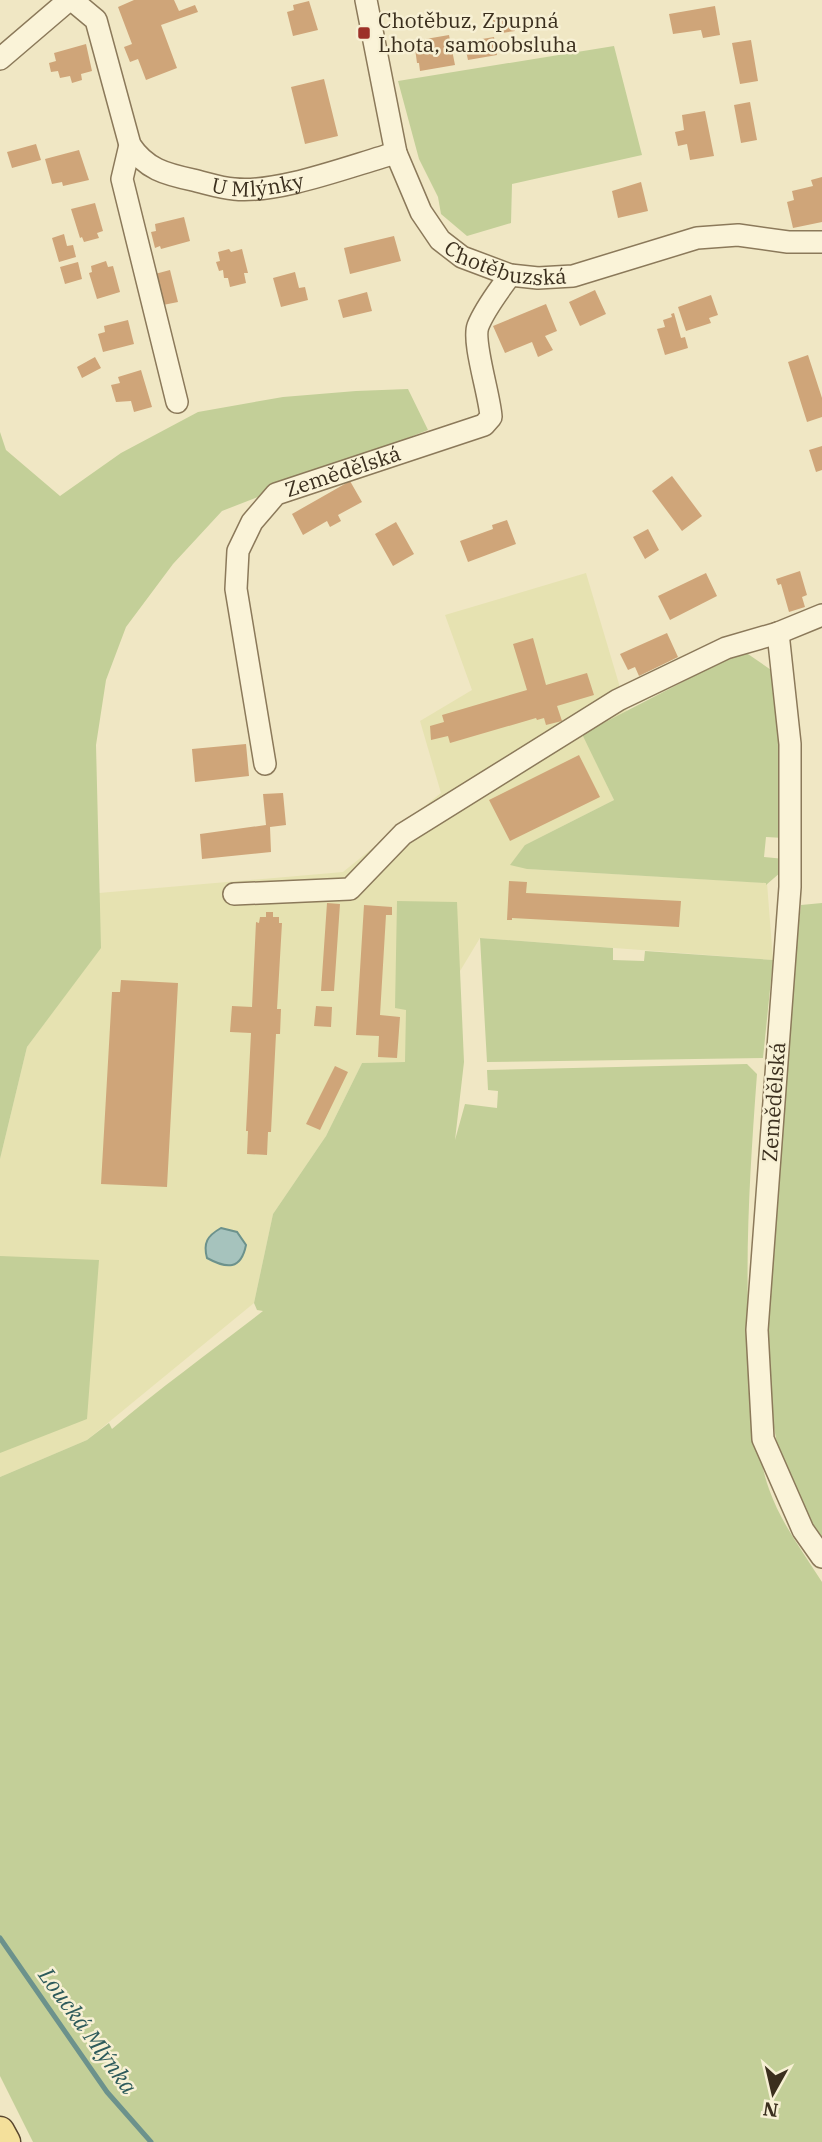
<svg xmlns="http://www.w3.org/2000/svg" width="822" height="2142" font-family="'IBM Plex Serif',serif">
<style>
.farmland{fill:#e6e2b1}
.green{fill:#c3cf98}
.water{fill:#a6c3bd;stroke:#6c928c;stroke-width:2}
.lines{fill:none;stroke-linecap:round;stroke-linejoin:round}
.stream{stroke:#6c928c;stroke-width:5}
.building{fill:#cfa579}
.minor-casing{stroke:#8b795a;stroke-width:24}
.major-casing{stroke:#59462e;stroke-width:31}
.minor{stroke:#faf3d8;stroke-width:21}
.major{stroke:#f4e09b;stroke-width:28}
.poi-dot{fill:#9d3128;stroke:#f7f0d4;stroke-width:2.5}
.labels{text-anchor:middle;stroke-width:5;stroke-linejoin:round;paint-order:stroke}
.poi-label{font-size:21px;fill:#3b2f1e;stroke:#f7f0d4;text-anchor:start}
.street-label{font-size:21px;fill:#3b2f1e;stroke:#f7f0d4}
.water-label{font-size:23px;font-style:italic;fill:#2d5a5b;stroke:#f7f0d4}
</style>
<rect width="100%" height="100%" fill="#f0e7c4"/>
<!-- farmland -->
<path class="farmland" d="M586 573 627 711 583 734 614 800 525 845 527 869 767 883 773 960 480 938 405 1062 362 1063 326 1136 273 1214 254 1303 87 1440 0 1477V1159L27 1047 98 951 99 893 343 872 441 793 420 721 472 690 445 615Z"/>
<!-- green -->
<path class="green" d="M614 46 642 155 512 184 511 223 467 236 441 214 438 197 419 159 398 81Z
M408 389 428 430 222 511 173 564 126 627 106 680 96 745 101 948 27 1047 0 1159V432L6 450 60 496 121 453 198 412 283 397 356 391Z
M745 652 774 672 786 794 784 838 766 837 764 857 785 859 781 872 766 885V883L527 869 510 865 525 845 614 800 582 734 731 657Z
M397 901 457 902 464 1062 455 1140 465 1104 497 1108 498 1091 488 1090 487 1070 747 1064 757 1074C749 1182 742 1292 754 1400 757 1430 759 1461 769 1489 781 1523 803 1552 822 1582V2142H33L0 2076V1477L87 1440 109 1423 112 1429C161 1387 213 1350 263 1311L257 1310 254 1303 273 1214 326 1136 362 1063 405 1062 406 1010 395 1008Z
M822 903V1551L781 1466 766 1383 763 1280 774 1120 801 905Z
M480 938 613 948V960L644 961 645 951 773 960 763 1058 487 1062Z
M0 1256 99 1260 87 1419 0 1453Z"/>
<!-- water -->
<path class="water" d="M221 1228 237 1232 246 1245C241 1270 227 1269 207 1258 203 1243 207 1236 221 1228Z"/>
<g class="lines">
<!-- stream -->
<path class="stream" d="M0 1938 107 2092 151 2142"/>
</g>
<!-- building -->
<path class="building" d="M134 0H174L179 11 195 5 198 12 161 25 177 68 146 80 138 59 130 62 124 47 132 44 118 7Z
M309 1 318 30 293 36 287 12 294 10 293 5Z
M715 6 720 35 703 38 701 30 673 34 669 14Z
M512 17 515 31 496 34 493 20Z
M449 35 455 65 420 71 419 63H417L414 41Z
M494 37 497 55 468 60 464 42Z
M751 40 758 81 740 84 732 43Z
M86 44 92 71 81 74 82 80 72 83 70 76 60 78 58 71 51 72 49 63 56 61 54 53Z
M324 79 338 136 305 144 291 87Z
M750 102 757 140 741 143 734 105Z
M705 111 714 156 690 160 687 144 678 146 675 132 684 130 682 115Z
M36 144 41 160 12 168 7 152Z
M79 150 89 180 63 186 62 182 52 184 45 159Z
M822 177V222L793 228 787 202 794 200 792 191 813 186 811 180Z
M641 182 648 211 618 218 612 191Z
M95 203 103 231 97 233 99 238 84 242 82 237 80 238 71 209Z
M184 217 190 241 161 249 160 246 155 248 151 232 156 231 155 224Z
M64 234 67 246 73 245 76 257 59 262 52 238Z
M394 236 401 261 350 274 344 248Z
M229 249 231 252 242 249 248 273H244L246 283 230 287 228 278H224L223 270 219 271 216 262 220 261 218 252Z
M106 261 108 267 113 266 120 292 97 299 89 273 92 272 91 266Z
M78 262 82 279 65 284 60 267Z
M170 270 178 302 163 305 155 274Z
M295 272 299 288 305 287 308 300 281 307 273 278Z
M595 290 606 314 580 326 569 302Z
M367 292 372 311 343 318 338 300Z
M711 295 718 315 709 318 711 323 686 331 678 307Z
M546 304 557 331 545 336 553 350 538 357 532 342 505 353 493 326Z
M674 313 681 338 685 337 688 348 665 355 657 329 665 327 663 320 672 317 671 314Z
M128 320 134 344 103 352 98 334 105 332 104 326Z
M808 355 822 398V417L807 422 788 362Z
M95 357 101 368 82 378 77 367Z
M141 370 152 407 134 412 131 401 116 402 111 385 120 383 118 377Z
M822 446V470L816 472 809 450Z
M672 476 702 516 682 531 652 491Z
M350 481 362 502 338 515 341 521 330 527 327 521 303 535 292 514Z
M507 520 516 544 468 562 460 541 493 529 492 525Z
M396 522 414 554 393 566 375 534Z
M648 529 659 550 645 559 633 537Z
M800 571 807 595 802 597 805 607 789 612 781 584 778 585 776 579Z
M706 573 717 596 670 620 658 596Z
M667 633 678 657 639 676 635 667 628 670 620 654Z
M533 638 546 685 587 673 594 695 557 706 562 721 546 725 544 718 537 720 536 718 450 743 448 736 431 740 430 726 444 722 442 715 527 690 513 644Z
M246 744 249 776 195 782 192 749Z
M579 755 600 797 510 841 489 800Z
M283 793 286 825 270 827 271 852 202 859 200 834 266 825 263 794Z
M509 881 527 882 526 893 681 901 679 927 512 918V920H507Z
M327 903 340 904 334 991H321Z
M364 905 392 907V915H386L380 1015 400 1017 397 1058 378 1057 379 1036 356 1035Z
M266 912H273V917H279V923H282L277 1009H281L280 1034H276L271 1132H268L267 1155 247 1154 248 1131H246L251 1033 230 1032 232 1006 252 1007 256 922 259 923 260 917H266Z
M121 980 178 983 167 1187 101 1184 112 992H120Z
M316 1006 332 1007 331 1027 314 1026Z
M335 1066 348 1072 320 1130 306 1124Z"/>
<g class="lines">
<!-- minor casing -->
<g class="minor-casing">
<g id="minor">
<path id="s1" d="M72 0 96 20 130 145C146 169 165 174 193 180 206 183 221 188 234 189 278 194 352 165 396 153"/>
<path id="s2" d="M366 0 396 153 421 212 440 240 462 257 510 275 538 278 573 276 697 238 738 235 788 242H822"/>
<path d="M0 59 69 0"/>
<path d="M130 145 122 179 177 402"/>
<path d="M778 633 790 744V887L757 1330 763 1439 803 1530 822 1557"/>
<path id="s3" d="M265 764 236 589 238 551 252 522 276 494 484 425 491 417C490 396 472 342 478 326 485 308 499 291 510 275"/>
<path d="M234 894 350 889 403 834 618 700 726 648 778 633 822 615"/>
</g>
</g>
<!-- major casing -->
<g class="major-casing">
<path id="major" d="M0 2131 6 2142"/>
</g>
<!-- minor -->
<use href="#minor" class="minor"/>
<!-- major -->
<use href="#major" class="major"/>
</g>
<!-- markers -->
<rect class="poi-dot" x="357" y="26" width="14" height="14" rx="3.5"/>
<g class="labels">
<!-- poi labels -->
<g class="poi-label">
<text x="378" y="28">Chotěbuz, Zpupná<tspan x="378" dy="24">Lhota, samoobsluha</tspan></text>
</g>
<!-- street labels -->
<g class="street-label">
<text dy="7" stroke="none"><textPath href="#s1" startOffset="301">U Mlýnky</textPath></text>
<text dy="7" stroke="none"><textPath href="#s2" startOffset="326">Chotěbuzská</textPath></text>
<text dy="7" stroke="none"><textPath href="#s3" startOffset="355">Zemědělská</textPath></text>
<text transform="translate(774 1102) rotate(-86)" y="7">Zemědělská</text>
</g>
<!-- water labels -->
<g class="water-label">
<text transform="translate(88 2031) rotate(54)" y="8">Loucká Mlýnka</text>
</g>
</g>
<!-- north arrow -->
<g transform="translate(773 2093) rotate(188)" stroke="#f7f0d4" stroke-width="5" paint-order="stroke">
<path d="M0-5L12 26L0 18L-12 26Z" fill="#3b2f1e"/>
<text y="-10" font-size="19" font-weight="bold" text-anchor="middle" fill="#3b2f1e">N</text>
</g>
</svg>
